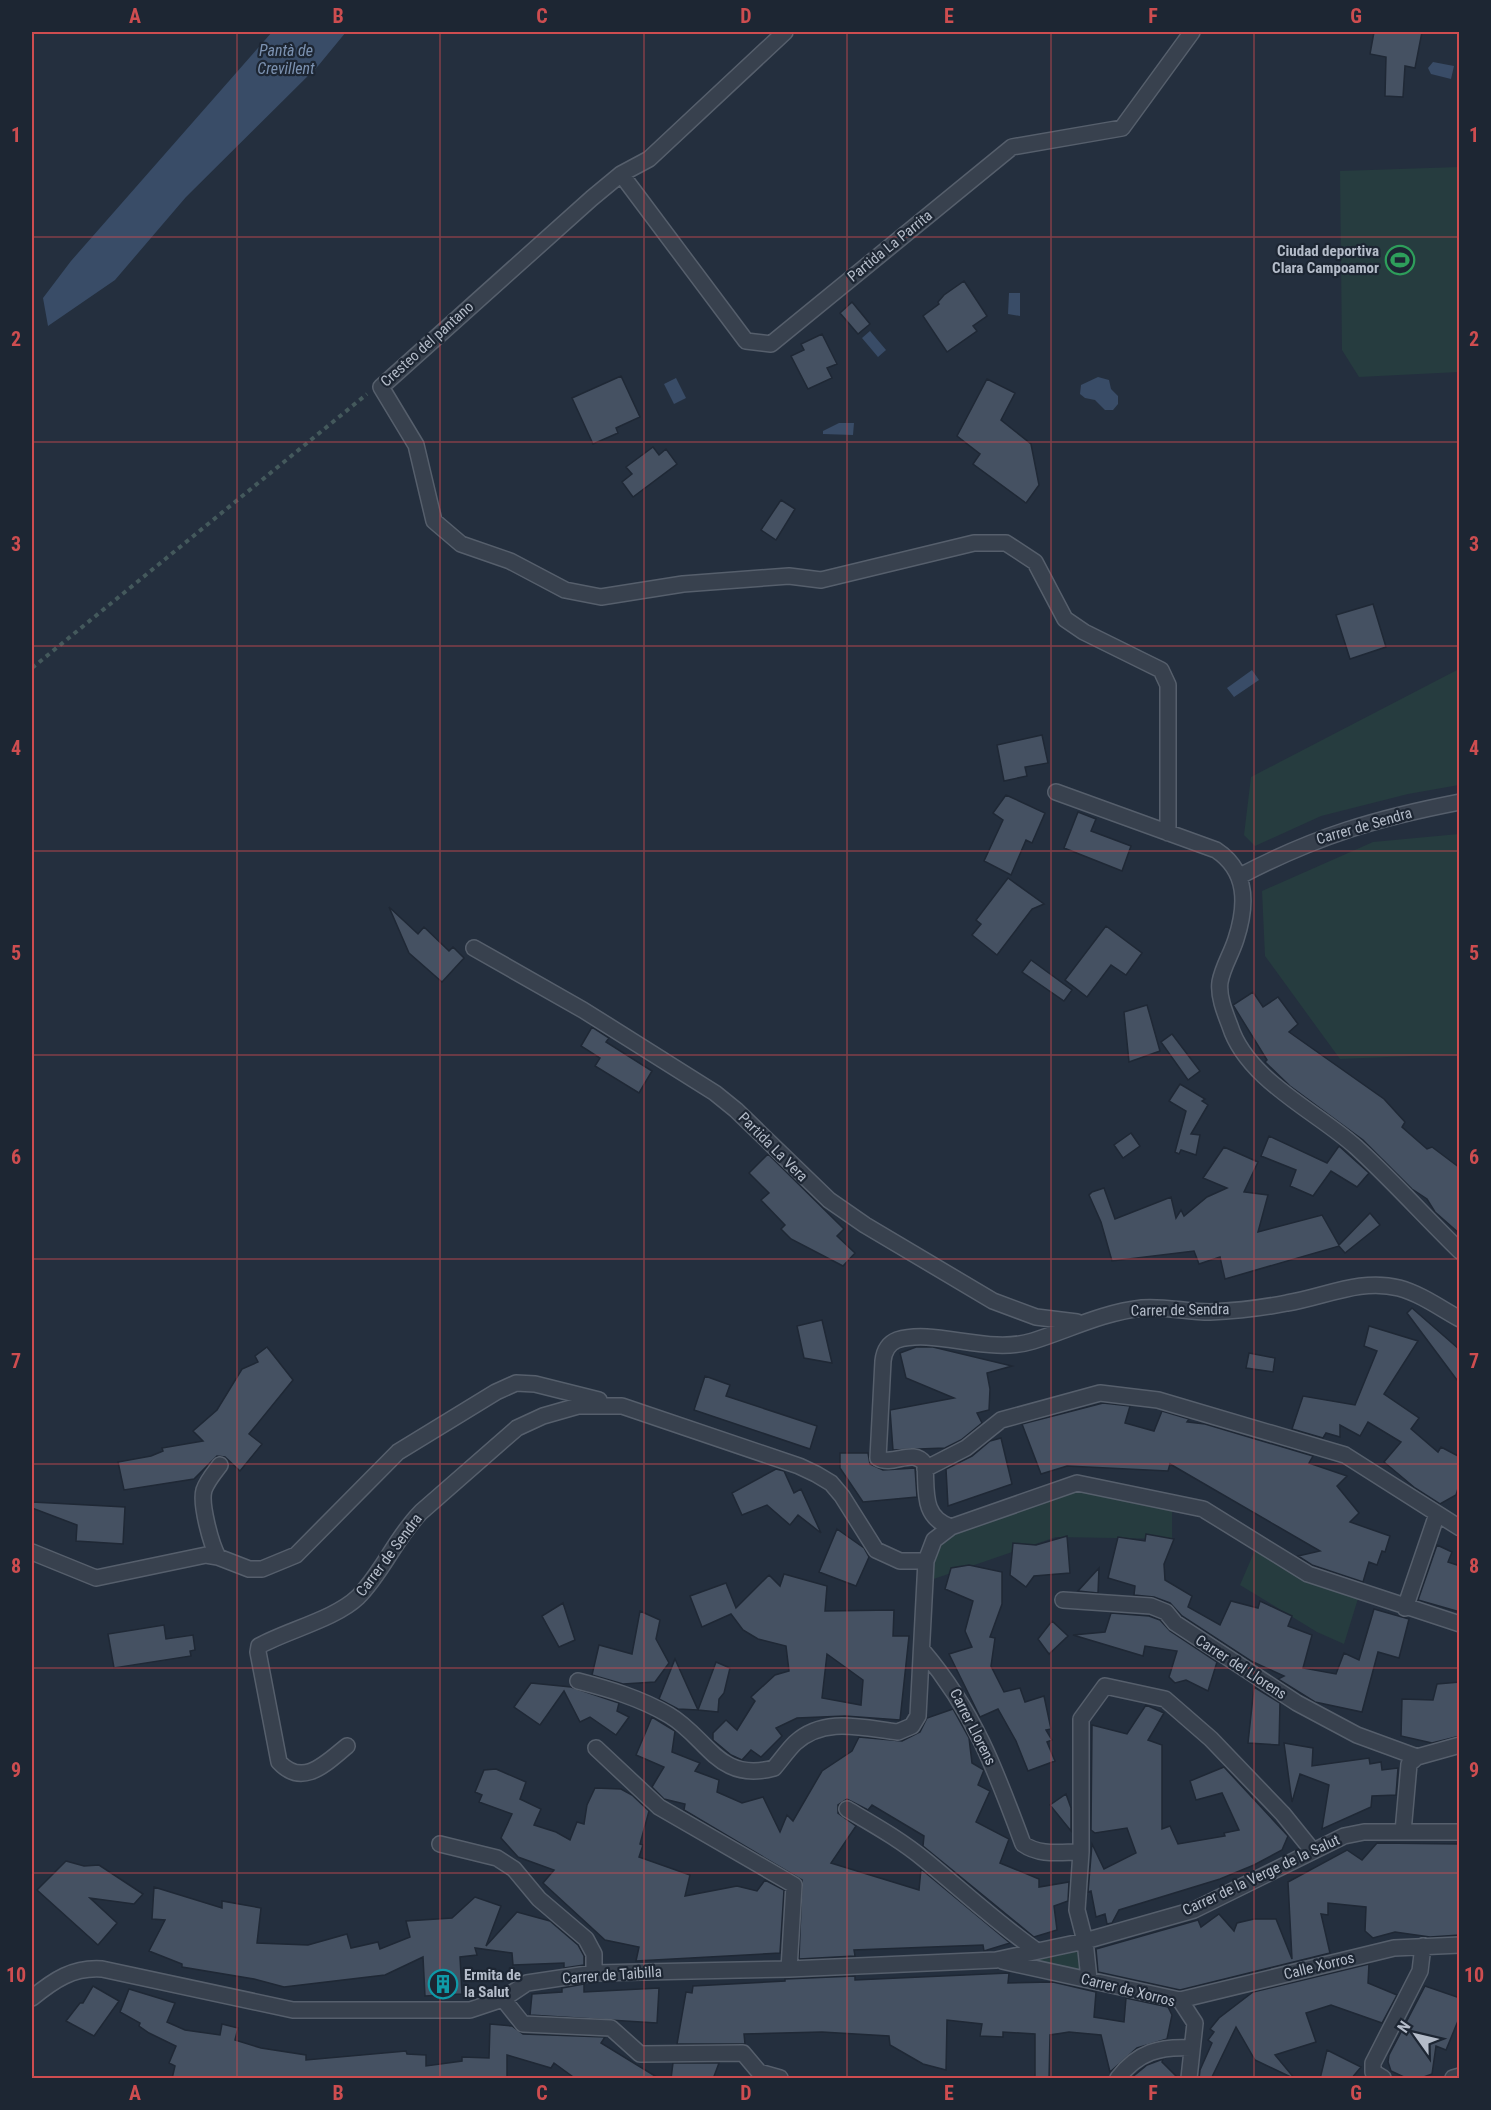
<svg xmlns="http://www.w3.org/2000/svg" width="1491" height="2110" font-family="'Roboto Condensed',sans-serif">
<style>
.green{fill:#263c3f}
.water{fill:#394c67}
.building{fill:#455162;stroke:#1f2835;stroke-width:1.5;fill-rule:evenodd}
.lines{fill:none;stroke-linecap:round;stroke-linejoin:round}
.minor-casing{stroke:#565f6c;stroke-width:18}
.path{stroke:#44595c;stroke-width:4;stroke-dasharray:4.5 4.5;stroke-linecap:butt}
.minor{stroke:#38414e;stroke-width:15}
.grid{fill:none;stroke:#ce4d50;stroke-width:1.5;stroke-opacity:0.55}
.labels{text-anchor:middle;stroke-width:4.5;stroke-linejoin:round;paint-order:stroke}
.street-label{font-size:15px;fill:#b4bcc9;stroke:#1d2633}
.poi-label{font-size:15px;font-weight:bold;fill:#b4bcc9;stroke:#1d2633;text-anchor:end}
.water-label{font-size:16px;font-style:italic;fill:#7c92b1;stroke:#1d2633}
.neatline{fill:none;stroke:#ce4d50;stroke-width:2}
.grid-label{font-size:20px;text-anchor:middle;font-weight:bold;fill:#ce4d50}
</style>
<rect width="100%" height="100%" fill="#242f3e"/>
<!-- green -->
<path class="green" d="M1459 167V372L1359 377 1342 350 1340 171Z
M1459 669V785L1408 794 1321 816 1255 846 1244 835 1251 777Z
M1459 834V1054L1340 1059 1265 956 1262 891 1373 842Z
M1077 1483 1172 1503V1539L1056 1537 925 1582 934 1540Z
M1258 1543 1360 1592 1344 1644 1317 1632 1240 1585Z
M1085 1941 1089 1979 996 1960Z"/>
<!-- water -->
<path class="water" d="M272 32H346L318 66 186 197 115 280 48 326 43 298 71 261Z
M1433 62 1454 66 1451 79 1431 74 1428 68Z
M1009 293H1020V316L1008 314Z
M870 331 886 350 878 357 862 338Z
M1098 377 1109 380 1111 389 1118 396V404L1113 410H1105L1095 400 1085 398 1080 394 1081 385Z
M676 378 686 398 674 404 664 384Z
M839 423H854L853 435 823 434V431Z
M1252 670 1259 680 1234 697 1227 688Z"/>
<!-- building -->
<path class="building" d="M1374 32H1422L1415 68 1405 66 1403 97 1385 96 1386 57 1370 54Z
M964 281 987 316 973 326 977 331 947 352 923 316 939 304 938 302 944 295Z
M852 302 870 324 858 334 840 313Z
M822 334 837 364 827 368 832 378 808 389 791 356 804 350 801 344Z
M621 376 640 417 616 428 618 433 593 444 572 398Z
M987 379 1015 393 1001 420 1031 444 1039 485 1026 503 973 464 980 454 957 436Z
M653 447 659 455 666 449 677 464 633 497 622 482 632 474 626 467Z
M781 500 795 509 776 540 761 530Z
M1373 604 1386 647 1350 659 1336 615Z
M1042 735 1048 763 1025 767 1027 776 1004 781 997 745Z
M1006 795 1045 813 1032 843 1026 840 1011 875 984 861 1003 820 993 813Z
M1078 812 1096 819 1091 831 1131 846 1122 871 1064 848Z
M1008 878 1044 904 1032 909 997 955 972 935 981 924 976 920Z
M389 907 418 934 424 927 449 951 453 947 464 958 442 982 409 953Z
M1106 926 1142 953 1126 975 1111 965 1087 997 1065 980Z
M1031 960 1072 990 1064 1001 1022 972Z
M1253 992 1263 1007 1278 997 1298 1024 1289 1032 1384 1099 1405 1122 1402 1127 1427 1149 1432 1147 1460 1168V1234L1435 1212 1427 1199 1412 1189 1363 1140 1290 1086 1265 1062 1267 1060 1233 1005Z
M1147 1005 1160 1051 1129 1062 1124 1012Z
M592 1027 609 1038 606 1042 652 1071 639 1093 595 1066 600 1058 581 1046Z
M1172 1034 1200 1071 1188 1080 1161 1042Z
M1180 1084 1205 1099 1202 1101 1208 1105 1191 1134 1200 1135 1196 1155 1181 1150 1179 1154 1175 1152 1186 1111 1169 1101Z
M1131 1133 1140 1146 1123 1158 1114 1145Z
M1269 1136 1327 1163 1339 1146 1369 1173 1357 1187 1331 1171 1313 1196 1290 1186 1296 1170 1261 1156Z
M1224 1147 1258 1162 1244 1192 1268 1195 1258 1232 1322 1215 1339 1245 1370 1213 1380 1225 1345 1253 1339 1246 1225 1279 1220 1257 1199 1264 1194 1251 1112 1261 1101 1222 1089 1195 1092 1192 1104 1188 1115 1219 1171 1197 1176 1218 1181 1210 1184 1216 1207 1197 1227 1188 1203 1178Z
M768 1154 844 1229 837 1236 855 1253 843 1266 791 1239 781 1229 785 1225 761 1200 769 1193 749 1173Z
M1412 1308 1460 1350V1384L1407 1313Z
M822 1320 832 1363 804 1358 797 1326Z
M1369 1326 1418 1341 1384 1394 1419 1418 1411 1429 1438 1452 1441 1447 1460 1457V1482L1456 1495 1440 1504 1415 1488 1384 1462 1401 1442 1368 1422 1360 1436 1340 1425V1437L1326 1433 1323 1438 1292 1429 1303 1396 1355 1405 1377 1351 1364 1346Z
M267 1347 293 1380 249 1434 262 1444 240 1471 225 1457 217 1456 194 1479 124 1490 118 1462 151 1456 163 1451 162 1448 203 1441 193 1431 217 1410 242 1369 258 1362 255 1356Z
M916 1347H933L1012 1366 987 1373 990 1389 989 1410 977 1413 982 1423 961 1440 945 1448 893 1450 890 1410 954 1398 906 1378 900 1353Z
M1249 1353 1275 1358 1273 1372 1246 1368Z
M705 1376 730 1385 726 1396 817 1426 810 1449 694 1410Z
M1103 1403 1130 1406 1125 1423 1154 1431 1162 1411 1189 1419 1187 1422 1205 1424 1313 1456 1309 1463 1347 1476 1337 1486 1359 1513 1350 1522 1390 1536 1385 1552 1382 1551 1377 1565 1369 1562 1363 1582 1312 1565 1298 1556 1320 1551 1170 1464 1168 1471 1067 1466 1041 1474 1022 1424Z
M1001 1438 1012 1484 948 1506 946 1469 972 1456 990 1441Z
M840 1453H868L870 1464 883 1470 915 1468 917 1497 863 1502 840 1468Z
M776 1469 784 1471 794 1493 801 1489 821 1533 798 1515 790 1525 767 1505 742 1515 732 1493Z
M32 1502 125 1507 123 1544 76 1541 77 1525 32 1508Z
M837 1529 864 1548 869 1557 856 1586 819 1572Z
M1146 1534 1174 1539 1164 1564 1165 1580 1192 1596 1188 1607 1220 1625 1231 1601 1258 1608 1260 1601 1292 1616 1288 1626 1312 1635 1303 1668 1336 1674 1344 1653 1359 1660 1374 1609 1409 1619 1399 1658 1378 1652 1362 1712 1315 1702 1278 1679 1284 1676 1251 1661 1182 1616 1170 1603 1154 1597 1134 1595 1135 1586 1108 1578 1118 1537 1145 1541Z
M1067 1536 1070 1573 1034 1576 1026 1587 1010 1575 1013 1543 1036 1545Z
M1437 1545 1452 1552 1448 1562 1460 1566V1612L1418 1600Z
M969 1565 1002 1572V1604L990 1637 995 1638 991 1666 1004 1692 1020 1688 1025 1702 1044 1696 1051 1729 1046 1730 1052 1740 1047 1742 1055 1761 1028 1771 1016 1741 998 1709 980 1717 949 1654 972 1647 965 1631 973 1601 945 1589 951 1568Z
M1099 1568 1098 1593 1078 1591Z
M784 1574 827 1586 825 1611 894 1610 893 1636H909L900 1720 845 1716 797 1718 776 1728 782 1736 761 1757 751 1750 742 1760 731 1755 713 1740V1733L726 1720 737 1730 755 1701 751 1697 775 1675 789 1671 786 1646 758 1639 743 1630 731 1614 702 1627 690 1596 726 1583 736 1608 769 1575 780 1586ZM827 1654 863 1680 861 1705 822 1698Z
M563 1603 575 1640 559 1647 542 1616Z
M640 1611 660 1620 656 1639 669 1663 655 1682 623 1684 592 1675 599 1645 632 1654Z
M1111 1613 1149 1616 1160 1620 1170 1631 1217 1662 1208 1691 1186 1680 1175 1683 1169 1677 1177 1651 1145 1646 1143 1656 1073 1635 1105 1632Z
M1052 1621 1068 1636 1049 1654 1038 1639Z
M164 1625 166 1639 193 1635 195 1650 190 1651 191 1656 114 1668 108 1634Z
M675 1659 688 1688 698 1710 678 1709 659 1699Z
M716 1662 730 1668 724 1693 719 1699 718 1712 698 1710Z
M1460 1682V1736L1432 1743 1401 1736 1402 1699 1433 1700 1437 1684Z
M531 1683 571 1687 619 1703 617 1711 629 1717 616 1735 590 1717 580 1722 564 1691 540 1725 514 1707Z
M1254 1687 1280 1703 1279 1745 1248 1743Z
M1146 1705 1164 1713 1148 1740 1162 1745V1829L1170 1826 1178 1844 1225 1836 1224 1833 1239 1830 1222 1793 1196 1800 1190 1781 1224 1767 1288 1836 1282 1850 1254 1865 1220 1879 1119 1910 1112 1923 1107 1924 1105 1914 1096 1917 1091 1891 1088 1892 1092 1844 1104 1869 1136 1853 1127 1828 1095 1833 1091 1830 1092 1725 1127 1734Z
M953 1709 969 1738 972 1763 984 1770 978 1785 990 1791 976 1822 1009 1839 1000 1863 1039 1879V1887L1069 1882 1068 1901 1054 1906 1057 1930 1034 1937 923 1846 924 1836 872 1805 868 1810 847 1799 838 1805V1813L856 1826 831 1863 919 1890 921 1869 1010 1943 984 1951 983 1945 854 1950 855 1956 799 1959 802 1880 684 1810 685 1804 664 1799 652 1787 664 1767 636 1755 652 1717 675 1731 672 1752 700 1763 695 1771 719 1780 717 1792 742 1803 763 1797 780 1832 787 1815 793 1821 822 1771 852 1751 859 1737 902 1741 920 1732 927 1718Z
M1284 1743 1313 1748 1312 1766 1369 1758 1370 1764 1381 1762 1382 1770 1398 1768 1396 1795 1372 1796 1371 1807 1322 1829 1329 1785 1300 1774 1292 1802Z
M496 1769 526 1782 520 1799 541 1809 534 1825 556 1832 570 1840 577 1822 584 1824 587 1805 595 1788 621 1789 632 1795 649 1811 640 1844 643 1845 639 1857 690 1875 685 1896 737 1886 757 1891 765 1880 784 1890 780 1953 636 1961 639 1947 605 1940 543 1883 554 1870 518 1857 501 1838 512 1814 479 1802 482 1795 475 1792 484 1770Z
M1066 1794 1071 1808V1831L1050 1805Z
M1377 1843 1460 1844V1935L1430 1937 1395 1932 1373 1938 1365 1931 1366 1907 1328 1903V1915L1321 1914 1330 1953 1180 1990 1098 1972 1096 1949 1198 1920 1201 1927 1219 1914 1234 1931 1237 1923 1254 1919H1276L1292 1959 1288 1882 1347 1850 1362 1860Z
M66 1861 84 1866 99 1865 143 1894 134 1904 90 1898 117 1923 98 1945 37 1890Z
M154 1887 222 1908V1901L261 1908 257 1943 308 1945 347 1934 351 1948 378 1942 380 1949 410 1937 406 1921 452 1918 475 1897 501 1906 486 1946 517 1912 550 1921 578 1945 584 1956V1965L564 1968V1963L513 1965 512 1953 475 1948 477 1955 460 1957 462 1994 425 1996 423 1957 385 1975 284 1987 254 1979 182 1967V1964L149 1951 165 1920 152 1919Z
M1369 1964 1368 1983 1397 1995 1382 2023 1331 2005 1306 2013 1316 2042 1275 2055 1295 2079 1255 2060 1236 2027 1211 2079H1199L1200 2070 1212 2043 1208 2040 1214 2032 1210 2029 1219 2018 1253 1992Z
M1009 1973 1008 1983 1053 1982 1096 1992 1094 2017 1124 2022 1126 1998 1168 2007 1172 2015 1167 2039 1137 2048 1110 2072 1101 2035 1069 2032 1050 2035 1049 2079H1035V2034L1003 2032V2037L980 2036 982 2024 947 2020 946 2070 923 2064 890 2045 889 2036 822 2032 744 2034 745 2044H677L686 1992 692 1993 693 1986 785 1981V1979L855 1976V1980Z
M584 1984V1992L659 1988 657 2023 530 2015 532 1994 562 1992V1988Z
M93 1986 119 2001 94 2036 66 2021 80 2003H83Z
M1425 1986 1460 1998V2016L1446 2050 1436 2046 1432 2074 1421 2078H1406L1391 2071 1388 2062 1389 2055Z
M129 1989 175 2003 167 2022 185 2030 220 2035 222 2024 238 2028 235 2040 261 2048 306 2055V2060L406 2051 407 2054 426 2055V2066L462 2061V2057L489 2058 490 2024 512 2026 523 2034 605 2037 601 2043 660 2079H576L554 2063 551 2068 507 2055V2079H172L175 2066 169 2063 176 2046 149 2033 139 2026 140 2023 120 2012Z
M1327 2050 1361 2067 1351 2079H1320Z
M1163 2059 1162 2062 1179 2079H1130L1147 2065Z
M673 2063H719L713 2079H671Z"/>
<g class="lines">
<!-- minor casing -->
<g class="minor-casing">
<path id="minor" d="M785 32 649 159 621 174 592 198 381 387 416 445 434 521 461 544 510 561 565 590 601 597 683 584 789 576 821 580 974 543H1006L1035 562 1065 619 1084 632 1161 670 1168 685V833
M621 174 746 341 771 344 1012 147 1122 128 1192 32
M1056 792 1216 850C1248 871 1247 905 1236 939 1231 955 1223 966 1220 982 1218 996 1225 1013 1230 1026 1247 1080 1316 1111 1356 1147 1392 1180 1425 1217 1460 1251
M1240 876C1316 836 1377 818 1460 802
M474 948 583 1010 715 1093 736 1110 829 1200 865 1225 993 1301 1036 1317 1077 1322
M925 1469 966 1448 1001 1420 1100 1393 1158 1400 1345 1455 1460 1528
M951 1527C921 1517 927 1490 925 1464 913 1447 893 1467 878 1458L883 1361C884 1352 887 1344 897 1340 935 1328 988 1355 1033 1341 1071 1329 1101 1313 1142 1308 1164 1306 1187 1312 1210 1312 1235 1311 1262 1308 1287 1303 1325 1297 1360 1278 1399 1288 1421 1294 1440 1308 1460 1319
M32 1552 96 1578 206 1555 218 1557 249 1569H262L296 1555 398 1452 496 1392 516 1383 535 1384 599 1400
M218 1557C211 1544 200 1504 204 1490 207 1481 214 1473 220 1465
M1063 1600 1151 1606 1166 1612 1175 1623 1297 1703 1357 1735 1417 1757
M1405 1608 1437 1514
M923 1651C974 1711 996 1771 1023 1844 1040 1856 1060 1852 1081 1852
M578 1681C609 1689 640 1698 669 1715 708 1738 718 1783 774 1768 781 1760 787 1751 795 1743 824 1716 863 1728 898 1732L912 1726 918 1716 926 1561 934 1540 951 1527 1077 1483 1203 1509 1308 1574 1460 1624
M347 1746C326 1763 303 1788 279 1762L258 1652 259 1646C288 1630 335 1619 358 1597 383 1572 396 1537 421 1512L517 1428 543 1416 578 1406H622L799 1466 816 1474 831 1483 842 1496 876 1550 900 1561H926
M596 1748 659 1807 794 1885 789 1969
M847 1809C874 1825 901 1840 925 1860 964 1892 996 1922 1037 1951
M1403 1832 1409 1764 1417 1757 1460 1745
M440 1844 497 1858 514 1869 539 1899 586 1939 594 1954V1973
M1002 1961 1180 2000 1195 2023 1189 2078
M1089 1979 1085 1941 1077 1910 1081 1852V1719L1105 1686 1165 1699 1211 1739 1283 1814 1312 1850
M32 1998C54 1980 73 1967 102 1969L293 2010H470L503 1999 527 1983 594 1973 789 1969 996 1960 1085 1941 1194 1910 1344 1836 1364 1832H1460
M503 1999 523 2024 611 2028 640 2054 743 2053 759 2072 780 2078
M1180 2000 1394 1948 1460 1945
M1118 2078C1138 2052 1160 2046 1192 2048
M1383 2078 1373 2072V2063L1420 1971 1423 1946
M1453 2078 1460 2076"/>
</g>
<!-- path -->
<path class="path" d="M32 668 367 394"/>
<!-- minor -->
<use href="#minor" class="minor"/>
</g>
<!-- grid -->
<path class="grid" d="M237 32V2078M440 32V2078M644 32V2078M847 32V2078M1051 32V2078M1254 32V2078M32 237H1460M32 442H1460M32 646H1460M32 851H1460M32 1055H1460M32 1259H1460M32 1464H1460M32 1668H1460M32 1873H1460"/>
<!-- icons -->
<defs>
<g id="stadium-ring" transform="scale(1.5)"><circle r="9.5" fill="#1d2633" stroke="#2e9e5b" stroke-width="1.5"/><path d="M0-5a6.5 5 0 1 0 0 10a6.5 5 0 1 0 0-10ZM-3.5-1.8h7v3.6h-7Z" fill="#2e9e5b"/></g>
<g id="building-ring" transform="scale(1.5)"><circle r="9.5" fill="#1d2633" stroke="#0f9aa8" stroke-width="1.5"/><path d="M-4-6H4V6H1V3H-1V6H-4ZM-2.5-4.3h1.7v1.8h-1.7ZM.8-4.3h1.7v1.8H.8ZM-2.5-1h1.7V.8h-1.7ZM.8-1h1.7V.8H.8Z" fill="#0f9aa8"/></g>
</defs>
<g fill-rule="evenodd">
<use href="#stadium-ring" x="1400" y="260"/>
<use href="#building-ring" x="443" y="1984"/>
</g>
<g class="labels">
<!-- street labels -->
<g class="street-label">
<text transform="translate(890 246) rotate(-39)" y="5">Partida La Parrita</text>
<text transform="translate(427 344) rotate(-42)" y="5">Cresteo del pantano</text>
<text transform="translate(1364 826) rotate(-16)" y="5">Carrer de Sendra</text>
<text transform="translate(773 1147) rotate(45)" y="5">Partida La Vera</text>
<text transform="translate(1180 1310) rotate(-1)" y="5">Carrer de Sendra</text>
<text transform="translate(389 1555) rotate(-53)" y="5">Carrer de Sendra</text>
<text transform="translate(1241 1667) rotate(33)" y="5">Carrer del Llorens</text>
<text transform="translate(973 1727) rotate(63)" y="5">Carrer Llorens</text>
<text transform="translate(1261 1875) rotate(-25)" y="5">Carrer de la Verge de la Salut</text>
<text transform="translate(1319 1966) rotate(-14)" y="5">Calle Xorros</text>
<text transform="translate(612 1975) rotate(-4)" y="5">Carrer de Taibilla</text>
<text transform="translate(1128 1990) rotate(14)" y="5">Carrer de Xorros</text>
</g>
<!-- poi labels -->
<g class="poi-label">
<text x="1379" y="256">Ciudad deportiva<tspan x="1379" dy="17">Clara Campoamor</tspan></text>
<text x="464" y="1980" text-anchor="start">Ermita de<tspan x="464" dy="17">la Salut</tspan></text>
</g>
<!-- water labels -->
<g class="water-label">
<text x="286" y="56">Pantà de<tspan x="286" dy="18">Crevillent</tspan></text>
</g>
</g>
<!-- border -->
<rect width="1491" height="2110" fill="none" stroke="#1d2633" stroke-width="66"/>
<!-- north arrow -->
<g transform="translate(1416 2035) rotate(304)" stroke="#1d2633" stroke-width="4.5" paint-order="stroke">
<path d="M0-4.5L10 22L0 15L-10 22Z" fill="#b4bcc9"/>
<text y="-9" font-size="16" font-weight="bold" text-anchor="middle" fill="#b4bcc9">N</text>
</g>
<rect x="33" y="33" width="1425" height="2044" class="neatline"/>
<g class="grid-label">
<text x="135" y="23">A</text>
<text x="338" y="23">B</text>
<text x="542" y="23">C</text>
<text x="746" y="23">D</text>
<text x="949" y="23">E</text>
<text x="1153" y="23">F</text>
<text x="1356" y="23">G</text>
<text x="16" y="142">1</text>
<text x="1474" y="142">1</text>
<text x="16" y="346">2</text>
<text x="1474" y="346">2</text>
<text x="16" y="551">3</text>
<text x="1474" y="551">3</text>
<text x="16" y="755">4</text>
<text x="1474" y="755">4</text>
<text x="16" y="960">5</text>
<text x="1474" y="960">5</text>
<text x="16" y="1164">6</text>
<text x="1474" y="1164">6</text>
<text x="16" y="1368">7</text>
<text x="1474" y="1368">7</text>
<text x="16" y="1573">8</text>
<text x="1474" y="1573">8</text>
<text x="16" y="1777">9</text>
<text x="1474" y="1777">9</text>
<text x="16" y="1982">10</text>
<text x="1474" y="1982">10</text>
<text x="135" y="2100">A</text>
<text x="338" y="2100">B</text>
<text x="542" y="2100">C</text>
<text x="746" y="2100">D</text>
<text x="949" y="2100">E</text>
<text x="1153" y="2100">F</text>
<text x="1356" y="2100">G</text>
</g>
</svg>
